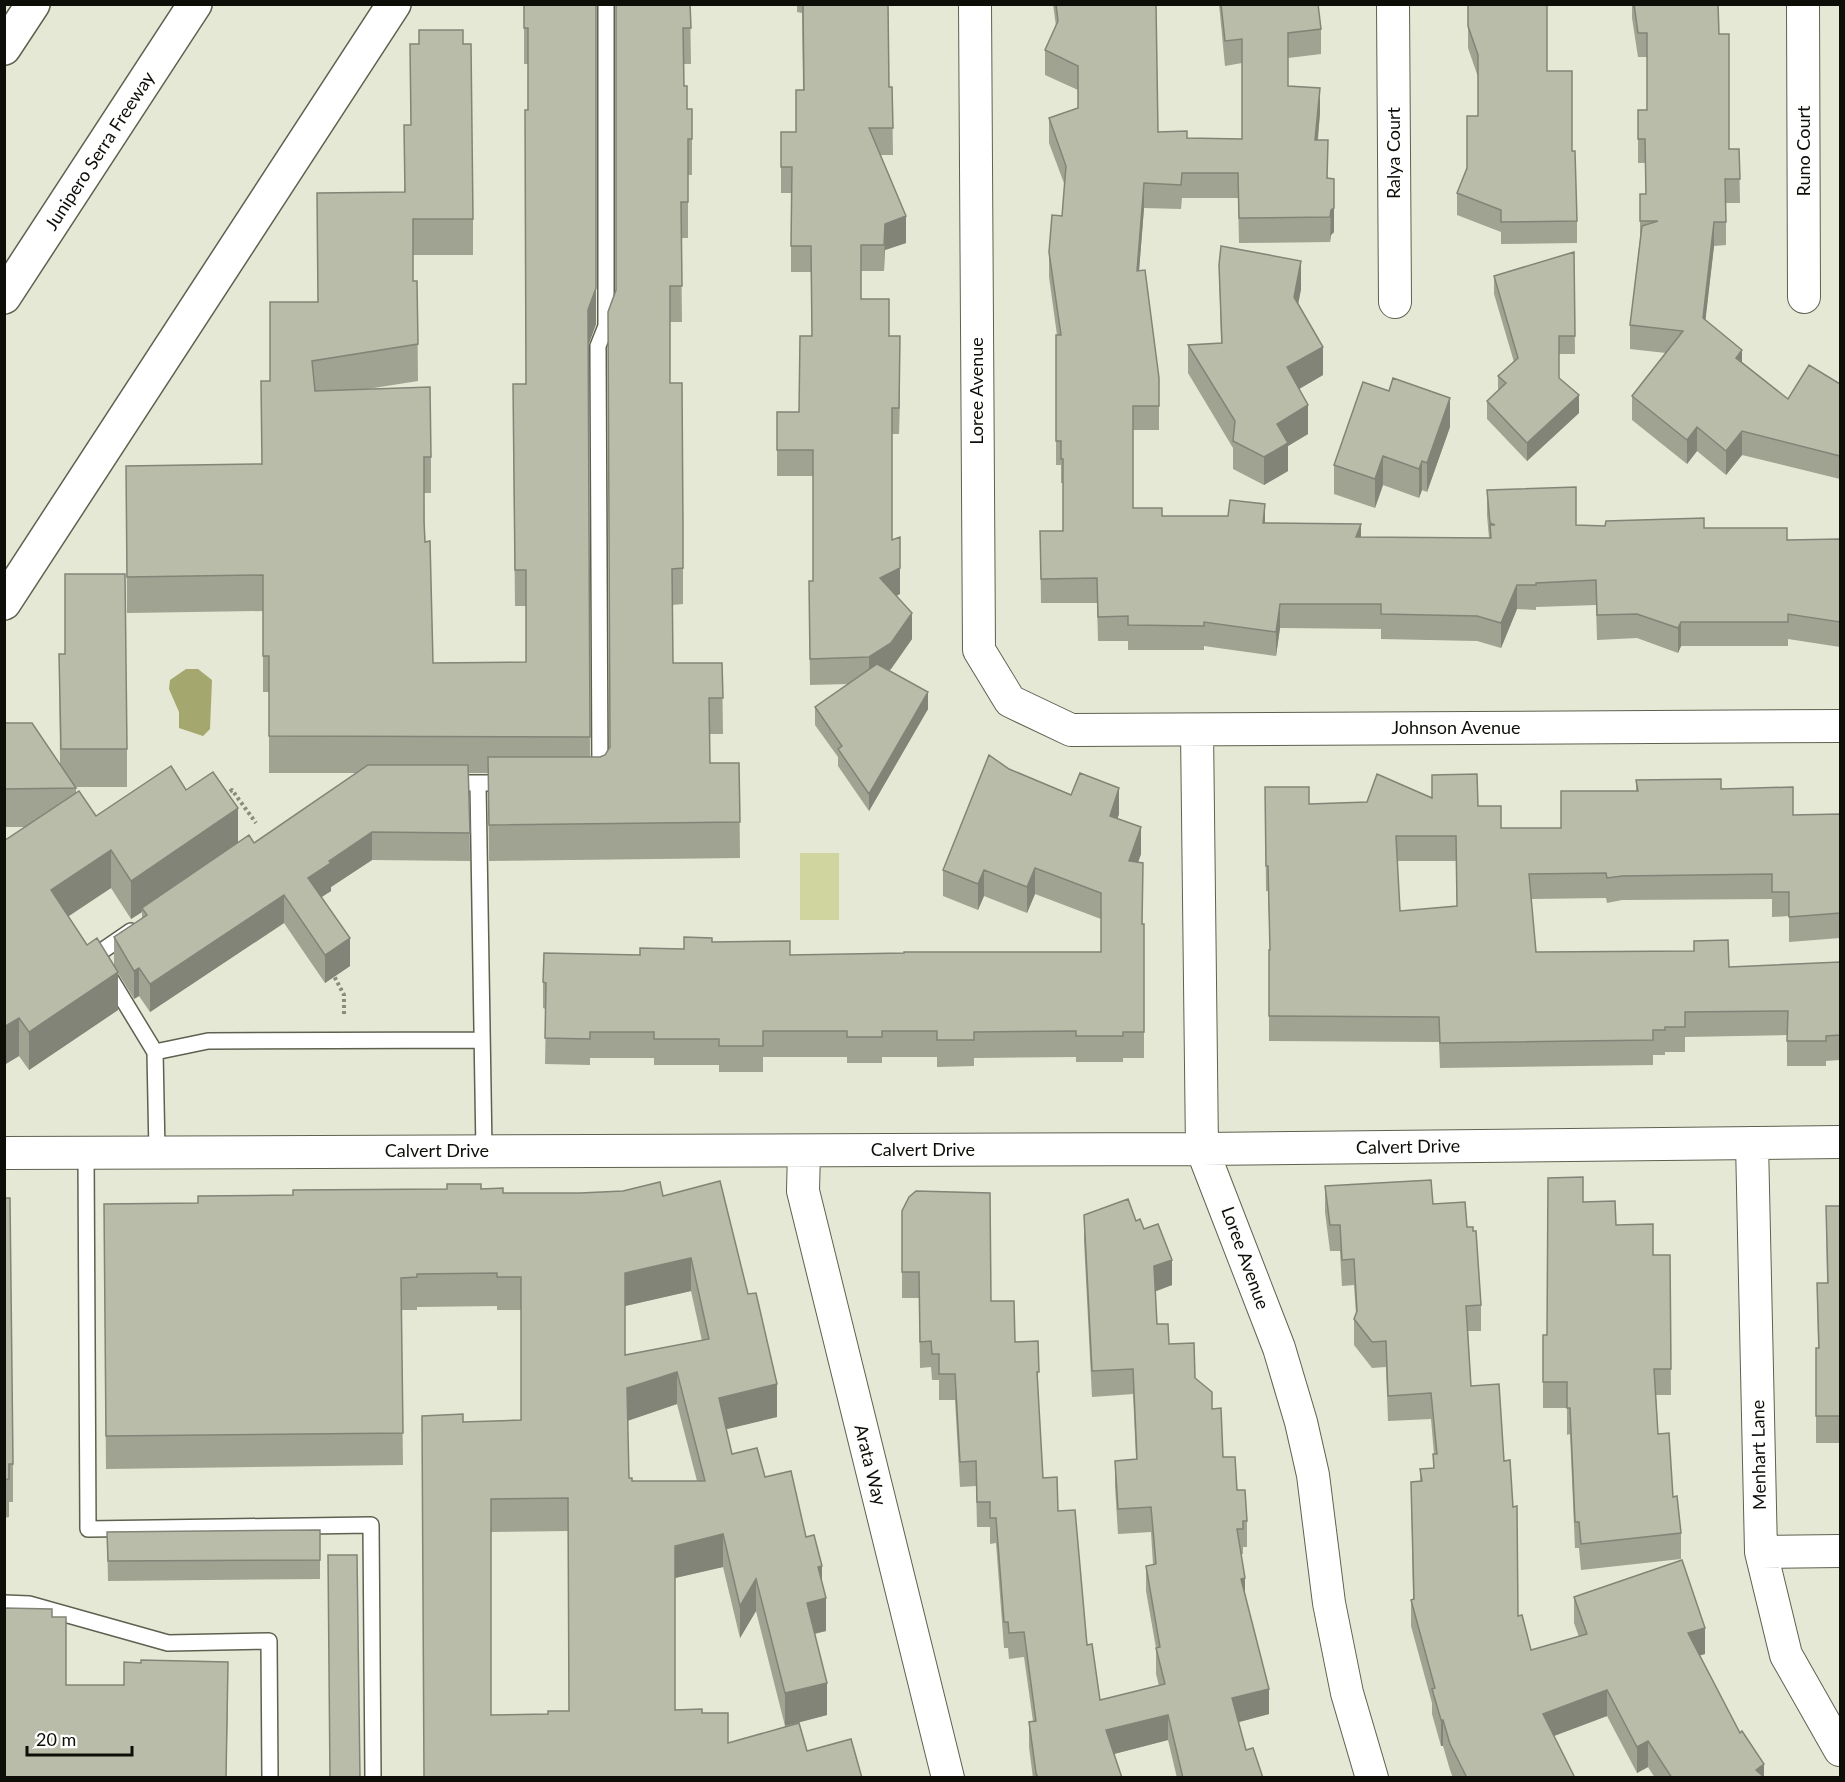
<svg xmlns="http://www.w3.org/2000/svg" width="1845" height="1782" font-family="Lato,sans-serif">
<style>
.green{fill:#d0d5a0}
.water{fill:#a4a86f}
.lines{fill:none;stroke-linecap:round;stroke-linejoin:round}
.service-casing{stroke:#5f6150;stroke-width:18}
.minor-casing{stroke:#5f6150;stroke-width:34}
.motorway-casing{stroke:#5f6150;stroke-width:36}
.path{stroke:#898b7d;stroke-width:4;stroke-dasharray:3 3;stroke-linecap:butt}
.service{stroke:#fff;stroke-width:15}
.minor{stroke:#fff;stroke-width:32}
.motorway{stroke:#fff;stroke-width:33}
.wall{fill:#a0a292;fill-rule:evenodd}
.shaded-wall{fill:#828477}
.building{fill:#babcaa;stroke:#828477;stroke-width:1.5;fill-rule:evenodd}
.labels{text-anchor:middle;stroke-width:4.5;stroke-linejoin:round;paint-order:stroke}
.street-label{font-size:18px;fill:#0d0e08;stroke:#fff}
</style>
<rect width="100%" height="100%" fill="#e5e8d4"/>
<!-- green -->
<path class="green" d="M800 853H839V920H800Z"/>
<!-- water -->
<path class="water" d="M186 669H198L212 680 210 729 203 736 179 728V712L169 689 170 680Z"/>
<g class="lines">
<!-- service casing -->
<g class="service-casing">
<path id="service" d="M600 776 598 346 606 326V4
M448 783H508
M478 784 484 1151
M131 931 96 955 155 1052 157 1152
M155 1052 208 1041 482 1040
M86 1153 88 1529 371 1525 373 1778
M4 1603 29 1604 168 1643 269 1641 270 1778"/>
</g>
<!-- minor casing -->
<g class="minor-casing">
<path id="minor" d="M975 4 979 650 1010 701 1071 730 1840 726
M1393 4 1395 302
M1803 4 1804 297
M1197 730 1202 1149 1279 1348 1301 1422 1313 1475 1329 1603 1347 1693 1372 1778
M1752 1143 1761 1552 1786 1655 1840 1750
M804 1151 803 1191 948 1778
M4 1153 1202 1149 1840 1142
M1761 1552 1840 1551"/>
</g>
<!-- motorway casing -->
<g class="motorway-casing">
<path id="motorway" d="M4 48 33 4
M4 297 195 4
M4 603 394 4"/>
</g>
<!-- path -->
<path class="path" d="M225 795 232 790 256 823
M332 972 344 995V1016"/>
<!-- service -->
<use href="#service" class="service"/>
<!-- minor -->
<use href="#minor" class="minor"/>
<!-- motorway -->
<use href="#motorway" class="motorway"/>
</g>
<!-- wall -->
<path class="wall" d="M524 4 596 324 588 346 590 757H600L605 755 610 748 616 290V4H690L691 64H683L684 86 687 109H692V175H688V238H681L682 322H670V383L683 527V604L672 605 673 663H722L723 734H709L710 763H739L740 858 489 861 488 773H469L470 861 372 860 331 887V891L321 897 350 966 325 983 284 923 150 1012 139 996 134 999 118 973V1010L29 1070 19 1056 4 1065 26 827H4V723L60 765 59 654 127 749V787H76V793L96 816 186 790 238 842 254 843 356 773H269V692H263V611L127 613 126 466 262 464 270 381 317 302 404 192 411 125 463 44 473 219V255H413V281H417L418 381 361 390 431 457V493H424L425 542 433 663 526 662V606H515L513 420 526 384 528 64H524ZM111 888 131 919 142 912V918L114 937V965L87 945 68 916Z
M797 4H888L889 87H892L893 155H880L906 243 885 250 884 271H861V299L889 336 900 362 899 434H892V540L900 594 896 596 912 639 891 669 889 671 928 709 869 811 838 766V757L815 725V707L849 684 810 685 809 581H813V476H777V412H799L812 336 811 272H791V193H781V132H796L803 90 802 13 797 12Z
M1053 4H1156L1158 132 1187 138 1242 139V63L1225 66 1219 4H1318L1321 29V54L1288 58V86L1320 113 1318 140 1328 178 1334 232 1331 235 1330 242 1239 243 1238 198H1182L1181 209 1144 208 1139 271 1159 378V430H1133V508L1162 516 1265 523 1361 537 1489 538 1487 515V490L1576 525 1605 526 1704 528 1787 540 1840 539V647L1788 639V646H1681L1678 653 1637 638 1597 640 1596 605 1536 607V610L1517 609 1501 648 1477 641 1381 639V629L1280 628 1276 656 1204 646V650H1128V641H1098L1097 603H1041L1040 531H1063V483H1061V465H1056V335H1057L1049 277V252L1062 216 1065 186 1049 143V118L1078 108V90L1045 75V50L1056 26Z
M1468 4 1547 71 1572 151 1577 221V243L1501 244V232L1457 215V193L1467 168 1478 116V77L1468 48Z
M1632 4H1718L1719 34 1729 149H1739L1740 203H1726V245L1714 246 1705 320 1742 362 1788 399 1840 384V479L1742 455 1726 475 1697 451 1687 464 1632 420V396L1666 353 1630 349V325L1640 239V194H1646L1645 163H1638V110H1647V57H1638L1632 18Z
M1574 252 1575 354H1559V378L1579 413 1527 461 1487 419V401L1498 391V376L1514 362 1494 294V276Z
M1219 265 1301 289 1298 304 1323 375 1299 389 1308 434 1288 446V471L1264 485 1233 469V448L1188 373V345L1221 343Z
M1450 427 1427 492 1422 490 1419 498 1383 485 1375 508 1334 494V465Z
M1009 769 1119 814 1117 819 1141 854 1138 862 1143 889 1142 924H1144V1058H1123V1062H1076V1057L974 1058V1066L937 1067V1057H882V1063H847V1057H763V1072H719V1065H654V1058H590V1065L545 1064 546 1009 543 1008V982L640 955 684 949 712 942 790 955 1101 952V919L1035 894 1027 913 984 896 978 910 943 896V870Z
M1636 780 1721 789 1793 815 1840 814V938L1789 942V916L1772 917V899L1622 900 1607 903 1606 898 1531 899 1536 952 1729 967 1840 962V1060L1826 1061V1066H1787V1035L1685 1037V1052H1665V1055H1653V1065L1440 1068 1439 1042 1269 1041V950H1270L1268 891H1266L1265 787 1309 804 1367 802 1432 798 1478 806 1501 828H1561L1636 791ZM1397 861H1456L1457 906 1400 911Z
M1325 1186 1433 1204 1467 1227 1481 1305V1331H1468L1471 1386 1504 1461 1518 1616 1531 1650 1579 1637 1574 1623V1597L1705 1654 1700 1655 1740 1733 1765 1778H1655L1648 1767 1637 1773 1607 1716 1554 1736 1575 1778H1453L1450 1770 1443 1746H1441L1432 1714V1703L1411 1626V1600L1413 1599 1411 1482 1420 1481V1469L1433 1468V1454H1434L1431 1419 1388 1421 1386 1367 1372 1368 1354 1345V1319L1356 1314 1354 1285 1342 1286 1340 1251H1330L1325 1212Z
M481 1189 503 1193 663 1196 777 1417 726 1429 732 1454 765 1477 806 1537 822 1581 826 1631 815 1634 827 1715 785 1726 756 1611 740 1638 723 1567 675 1578V1710L702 1713 728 1743 807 1751 862 1778H424L463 1422 521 1420V1310H497V1306L417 1307V1310H401L403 1465 106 1469 104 1204 198 1203 293 1195ZM691 1291 702 1341 625 1355V1306ZM677 1404 697 1481H632L629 1478 627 1421ZM568 1531 569 1711 548 1714 491 1715V1532Z
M4 1198 13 1464V1502H9V1517L4 1518Z
M1583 1202 1616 1225 1653 1255H1670L1671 1395H1656L1658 1434 1681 1533V1559L1581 1570 1579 1548H1575L1570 1434 1567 1435V1408H1543V1335H1547Z
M1826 1206H1840V1443H1816V1348H1818L1817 1283H1827Z
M902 1211 991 1301 1015 1342 1038 1341V1398L1043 1478 1058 1511 1100 1700 1159 1686 1156 1674V1648L1146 1591V1566L1153 1565 1151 1532 1118 1534 1115 1486V1461L1136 1459 1133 1394 1092 1397 1084 1241V1215L1136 1221 1144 1229 1172 1285 1155 1291 1157 1324 1169 1344 1195 1378 1212 1409 1223 1457 1237 1490 1247 1521V1547H1243V1554H1241L1245 1595 1269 1714 1238 1722 1246 1750 1263 1778H1177L1168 1740 1114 1754 1122 1778H1033L1029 1747V1722L1033 1721 1024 1657 1009 1659 1008 1648H1004L996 1543 990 1544V1527H977L976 1486 960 1487 955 1400H939V1380H932L931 1367 920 1368 919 1298H902Z
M320 1530V1579L108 1581 107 1532Z"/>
<!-- shaded-wall -->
<path class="shaded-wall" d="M1320 88V113L1315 165V140Z
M1144 183V208L1137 296V271Z
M1334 208V232L1331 235 1330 242 1331 210Z
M906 216V243L885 250 884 271 885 224Z
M1714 222V246L1703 342V318Z
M1301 261V289L1294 326V297Z
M596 288V324L588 346V310Z
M900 336V362L899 434V408Z
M1323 347V375L1287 396V367Z
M1742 350V374L1736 358Z
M1579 395V413L1527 461V443Z
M1450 398V427L1427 492V463Z
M1308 405V434L1288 446V471L1264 485V457L1277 424Z
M1697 427V451L1687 464V440Z
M1742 431V455L1726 475V451Z
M1383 456V485L1375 508V479Z
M1422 461V490L1419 498V469Z
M1265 504V529L1263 523Z
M1361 524V549L1356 537Z
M900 568V594L880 604V578Z
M1517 585V609L1501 648V623Z
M1280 604V628L1276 656V632Z
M912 613V639L891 669 869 683V657Z
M1681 622V646L1678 653V628Z
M928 692V709L869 811V794Z
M1119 788V814L1110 842V816Z
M238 808V846L142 908V912L131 919V881Z
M1141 827V854L1129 887V861Z
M372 832V860L331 887V891L308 906V878L329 861Z
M111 850V888L51 928V890Z
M1035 868V894L1027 913V887Z
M984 870V896L978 910V884Z
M284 895V923L150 1012V984Z
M350 938V966L325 983V955Z
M139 968V996L134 999V971Z
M118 972V1010L29 1070V1032Z
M19 1018V1056L4 1065V1027Z
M691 1258V1291L625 1306V1273Z
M1172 1260V1285L1154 1292V1266Z
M677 1372V1404L627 1421V1388Z
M777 1384V1417L719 1431V1398Z
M723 1534V1567L675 1578V1546Z
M822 1566V1598L818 1567Z
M1245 1578V1604L1241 1579Z
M756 1579V1611L740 1638V1606Z
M826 1598V1631L807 1635V1603Z
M1705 1628V1654L1688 1659V1633Z
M228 1662V1700L226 1778Z
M827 1683V1715L785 1726V1693Z
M1269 1689V1714L1232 1724V1698Z
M1607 1690V1716L1543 1740V1714Z
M1168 1715V1740L1106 1756V1730Z
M1441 1720H1443V1746H1441Z
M1648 1741V1767L1637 1773V1747Z
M1764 1764V1778L1756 1770Z"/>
<!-- building -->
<path class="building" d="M524 4H596V288L588 310 590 737 269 736V656H263V575L127 577 126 466 262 464 261 381H270V302H318L317 193 405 192 404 125H411L410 44H419V30H463V44H471L473 219H413V281H417L418 344 312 361 315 391 430 387 431 457H424V521L425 542 430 541 433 663 526 662V570H515L513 384H526L525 110H528V28H524Z
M616 4H690L691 28H683L684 86H687V109H692V139H688V202H681L682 286H670V383H682L683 527V568L672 569 673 663H722L723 698H709L710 763H739L740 822 489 825 488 757H600L605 755 610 747 608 312 616 290Z
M803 4H888L889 87H892L893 128H869L906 216 885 224 884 245H861V299H889V336H900L899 408H892V540L900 537V568L880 578 912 613 891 643 869 657 810 659 809 581H813V450H777V412H799L800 336H812L811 246H791L792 167H781V132H796V90H804Z
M1056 4H1156L1158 132 1187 131V138L1242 139V39L1225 41 1221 4H1318L1321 29 1288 33V86L1320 88 1315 140H1328L1327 178 1334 179V208L1331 210 1330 217 1239 218 1238 173H1182L1181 185 1144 183 1137 271 1145 270 1159 378V406H1133V508H1162V516H1228L1230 500 1265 504 1263 523 1361 524 1356 537 1491 538 1490 525H1495L1490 523 1487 490 1576 487V525L1605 526 1606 521 1704 518V528H1787V540L1840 539V622L1788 614V622H1681L1678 628 1637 614 1597 615 1596 580 1536 583V585H1517L1501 623 1477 616 1381 614V604H1280L1276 632 1204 622V626L1128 625V616L1098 617 1097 578 1041 579 1040 531H1063V459H1061V441H1056V335H1061L1049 252 1052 215 1062 216 1066 166 1049 118 1078 108V66L1045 50 1058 21Z
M1468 4H1547V71H1572V151H1575L1577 221 1501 222V210L1457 193 1467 168V116H1478V55L1468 26Z
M1634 4H1718L1719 34H1729V149H1739L1740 179H1725L1726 222H1714L1703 318 1742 350 1736 358 1788 399 1809 365 1840 384V456L1742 431 1726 451 1697 427 1687 440 1632 396 1683 331 1630 325 1642 226 1658 221H1640V194H1646L1645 139H1638V110H1647V33H1638Z
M1221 246 1301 261 1294 297 1323 347 1287 367 1308 405 1277 424 1288 443 1264 457 1233 441 1235 421 1188 345 1222 343 1219 265Z
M1574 252 1575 336H1559V378L1579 395 1527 443 1487 401 1506 383 1498 376 1518 358 1494 276Z
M1393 378 1450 398 1427 463 1422 461 1419 469 1383 456 1375 479 1334 465 1363 382 1389 391Z
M65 574H125L127 749H61L59 654H65Z
M877 664 928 692 869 794 838 749 842 746 815 707Z
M4 723H32L76 788 4 789Z
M989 755 1009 769 1071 795 1080 773 1119 788 1110 816 1141 827 1129 861 1143 863 1142 924H1144V1032H1123V1036H1076V1031L974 1032V1040H937V1031H882V1037H847V1031H763V1046H719V1039H654V1032H590V1039L545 1038 546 983 543 982 544 953 640 955V948L684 949V937L712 938V942L790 941V955L904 953V952H1101V893L1035 868 1027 887 984 870 978 884 943 870Z
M368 765H468L470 833 372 832 329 861 331 863 308 878 350 938 325 955 284 895 150 984 139 968 134 971 114 937 147 915 142 908 249 835 254 843Z
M171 766 186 790 213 772 238 808 131 881 111 850 51 890 87 945 97 938 118 972 29 1032 19 1018 4 1027V841L79 791 96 816Z
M1377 774 1432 798V775L1477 774 1478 806H1501V828H1561V791H1638L1636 780 1721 779V789L1793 787V815L1840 814V913L1789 917V892H1772V874L1622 876 1607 878 1606 873 1529 874 1536 952 1694 951V941L1728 940 1729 967 1840 962V1035L1826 1036V1041H1787L1788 1011 1685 1012V1027H1665V1030H1653V1040L1440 1043 1439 1017 1269 1016V950H1270L1268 866H1266L1265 787H1309V804L1367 802ZM1396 836H1456L1457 906 1400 911Z
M1583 1177V1202L1615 1201 1616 1225 1653 1224V1255H1670L1671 1369H1654L1658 1434 1669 1433 1673 1497 1677 1496 1681 1533 1581 1544 1579 1522H1575L1570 1408H1567V1382H1543V1335H1547L1548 1178Z
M1431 1180 1433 1204 1465 1202 1467 1227H1473V1231H1476L1481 1305 1466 1306 1471 1386 1499 1384 1504 1461 1510 1460 1513 1507 1517 1506 1518 1616 1522 1615 1531 1650 1587 1634 1574 1597 1682 1560 1705 1628 1688 1633 1740 1733 1742 1731 1764 1764 1756 1770 1765 1778H1672L1648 1741 1637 1747 1607 1690 1543 1714 1575 1778H1467L1450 1744 1443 1720H1441L1432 1689 1435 1688 1411 1600 1414 1599 1411 1482 1422 1481 1420 1469 1434 1468 1433 1454H1437L1431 1393 1388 1396 1386 1341 1372 1342 1354 1319 1357 1311 1354 1259 1342 1260 1340 1225H1330L1325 1186Z
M720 1181 748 1294 756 1293 777 1384 719 1398 732 1454 757 1448 765 1477 791 1471 806 1537 814 1535 822 1566 818 1567 826 1598 807 1603 827 1683 785 1693 756 1579 740 1606 723 1534 675 1546V1710L702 1709V1713H728V1743L799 1723 807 1751 851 1739 862 1778H424L422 1416 463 1414V1422L521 1420V1277H497V1273L417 1274V1277L401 1278 403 1433 106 1436 104 1204 198 1203V1196L293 1195V1190L447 1189V1184H481V1189L503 1188V1193H580L623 1191 660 1182 663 1196ZM691 1258 709 1339 625 1355V1273ZM677 1372 705 1481H632V1478H629L627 1388ZM568 1498 569 1711H548V1714L491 1715V1499Z
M916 1191 990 1193 991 1301H1014L1015 1342 1038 1341 1039 1372H1037L1043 1478 1057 1477 1058 1511 1075 1510 1087 1645 1092 1644 1100 1700 1165 1684 1156 1648 1160 1647 1146 1566 1156 1564 1151 1507 1118 1509 1115 1461 1137 1459 1133 1369 1092 1371 1084 1215 1128 1199 1136 1221 1140 1219 1144 1229 1158 1224 1172 1260 1154 1266 1157 1324H1168L1169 1344 1194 1343 1195 1378 1212 1392V1409L1221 1408 1223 1457H1235L1237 1490H1245L1247 1521H1243V1529H1237L1245 1578 1241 1579 1269 1689 1232 1698 1246 1750 1253 1748 1263 1778H1183L1168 1715 1106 1730 1122 1778H1038L1036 1773 1029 1722 1036 1721 1024 1632 1009 1633 1008 1622H1004L996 1518H990V1502H977L976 1461 960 1462 955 1374H939V1354H932L931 1341 920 1342 919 1272H902V1211L909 1197Z
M4 1198H10L13 1464H9V1479L4 1480Z
M1826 1206H1840V1416H1816V1348H1819L1817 1283H1828Z
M320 1530V1560L108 1561 107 1532Z
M328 1555H357L360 1778H330Z
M4 1608 52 1609V1617H66V1685H124V1662L141 1663V1660L228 1662 226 1778H4Z"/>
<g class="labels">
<!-- street labels -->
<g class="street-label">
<text transform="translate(100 151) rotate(-57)" y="6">Junipero Serra Freeway</text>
<text transform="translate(1804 151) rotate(-90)" y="6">Runo Court</text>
<text transform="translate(1394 153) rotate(-90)" y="6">Ralya Court</text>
<text transform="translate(977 391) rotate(-90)" y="6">Loree Avenue</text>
<text x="1456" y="734">Johnson Avenue</text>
<text transform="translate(1408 1147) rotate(-1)" y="6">Calvert Drive</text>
<text x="923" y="1156">Calvert Drive</text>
<text x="437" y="1157">Calvert Drive</text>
<text transform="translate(1245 1258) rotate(70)" y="6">Loree Avenue</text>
<text transform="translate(1759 1455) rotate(-91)" y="6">Menhart Lane</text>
<text transform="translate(870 1465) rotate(76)" y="6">Arata Way</text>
</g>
</g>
<!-- border -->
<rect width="1845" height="1782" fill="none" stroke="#0d0e08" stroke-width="12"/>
<!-- scale -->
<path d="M27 1746v9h105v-9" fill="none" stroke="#0d0e08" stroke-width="3"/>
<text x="36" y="1746" font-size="18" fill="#0d0e08" stroke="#ffffff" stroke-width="4.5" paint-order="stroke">20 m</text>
</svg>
